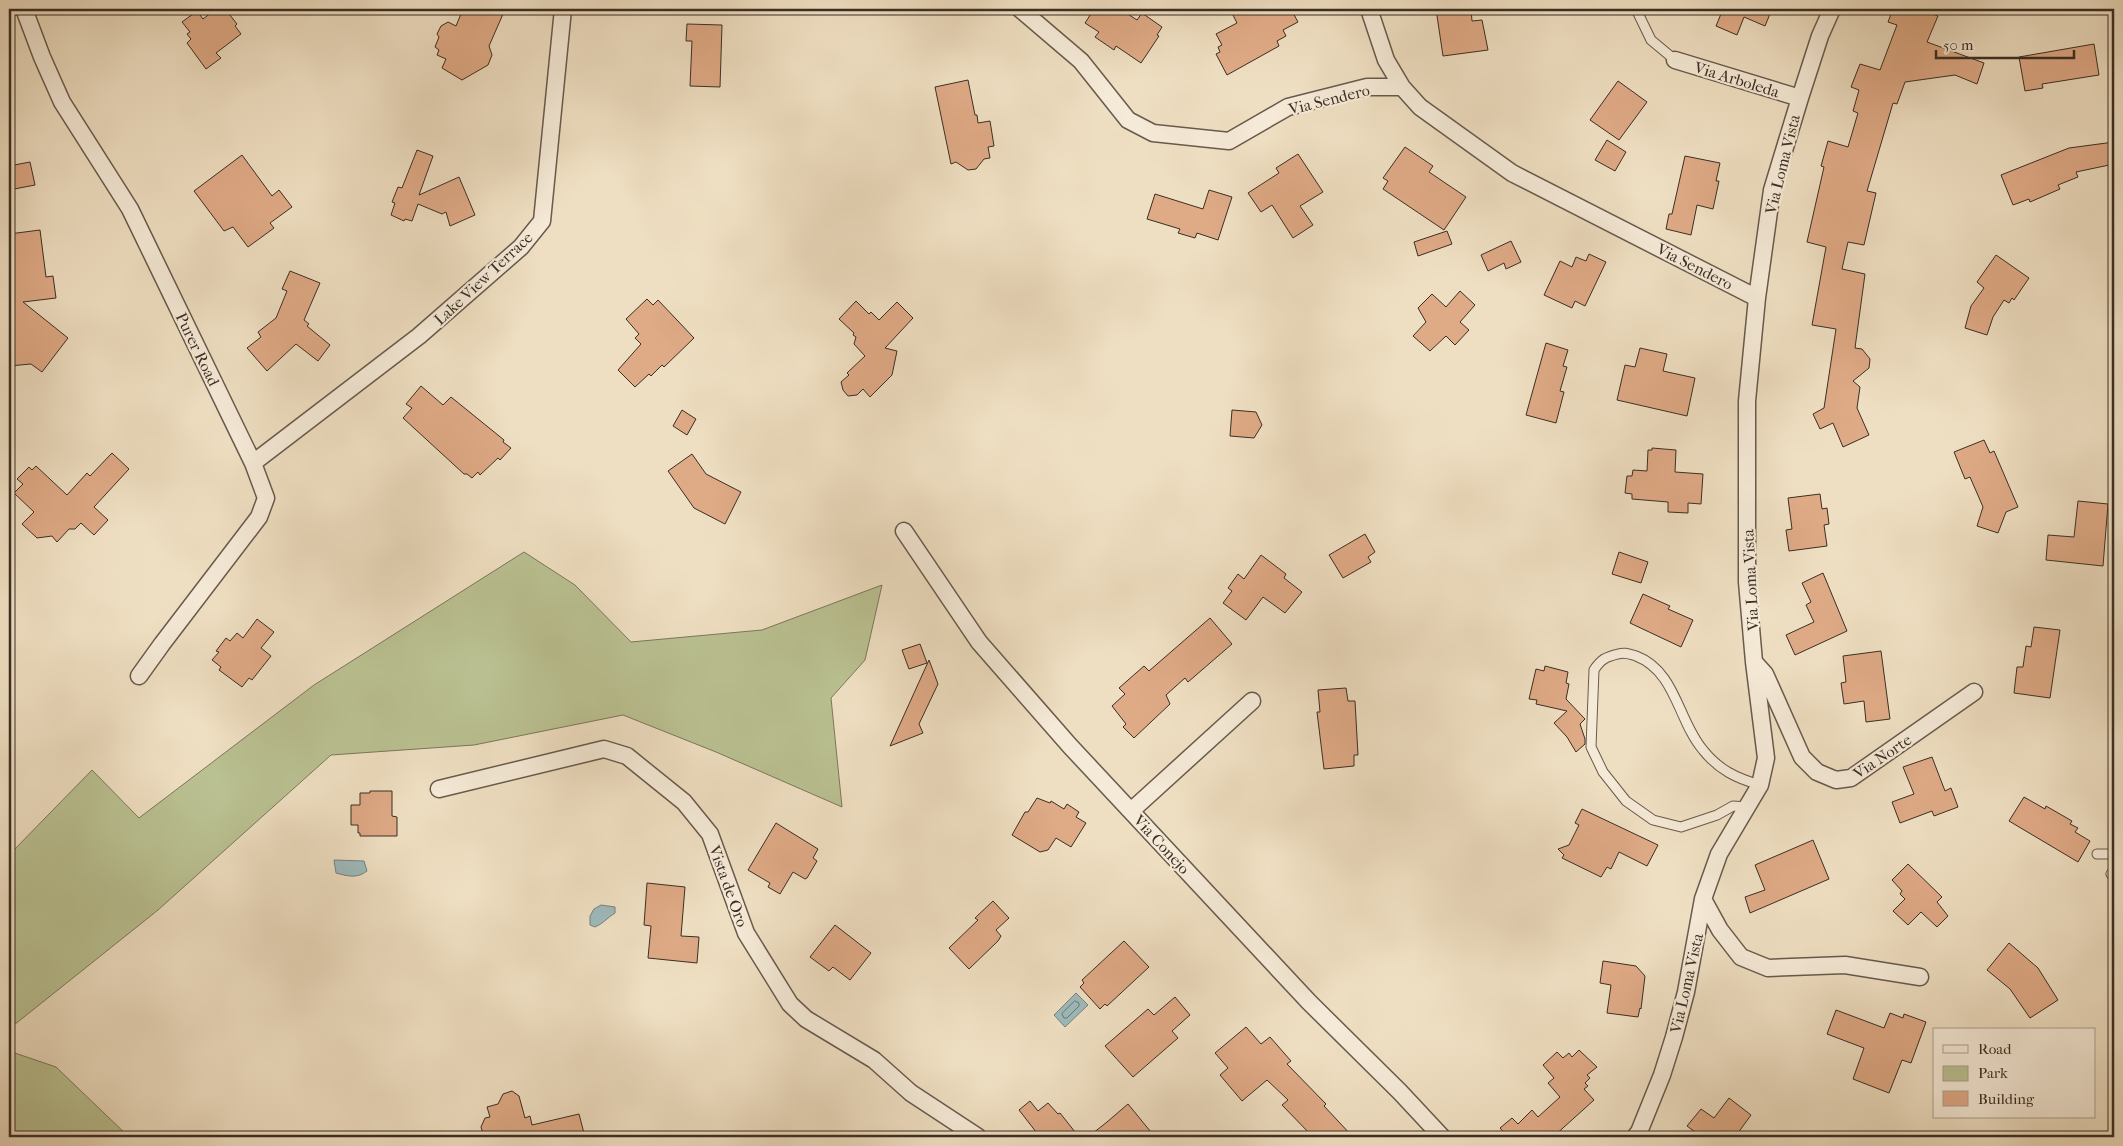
<svg xmlns="http://www.w3.org/2000/svg" width="2123" height="1146" font-family="'IM FELL French Canon',serif">
<style>
.green{fill:#bac192;stroke:#7a785b}
.water{fill:#9dbabc;stroke:#76827f}
.lines{fill:none;stroke-linecap:round;stroke-linejoin:round}
.shore{stroke:#6c7470;stroke-width:1}
.building{fill:#dfaa86;stroke:#3b2e24}
.lane-casing{stroke:#685a4c;stroke-width:11}
.street-casing{stroke:#685a4c;stroke-width:19}
.lane{stroke:#f5ead7;stroke-width:9}
.street{stroke:#f5ead7;stroke-width:16}
.labels{text-anchor:middle;stroke-width:4.5;stroke-linejoin:round;paint-order:stroke}
.street-label{font-size:16px;fill:#3b2e24;stroke:#f5ead7}
</style>
<rect width="100%" height="100%" fill="#efdfc2"/>
<filter id="stains"><feTurbulence type="fractalNoise" baseFrequency=".004" numOctaves="4"/><feColorMatrix values="0 0 0 0 .2 0 0 0 0 .09 0 0 0 0 .02 0 0 0 .5 -.17"/></filter>
<radialGradient id="worn" r=".72"><stop offset=".6" stop-color="#630" stop-opacity="0"/><stop offset="1" stop-color="#630" stop-opacity=".3"/></radialGradient>
<!-- green -->
<path class="green" d="M524 552 575 585 631 642 762 630 882 585 865 660 831 698 842 807 716 752 623 715 474 745 331 755 158 910 9 1029V855L92 770 139 818 314 685Z
M9 1051 56 1067 129 1137H9Z"/>
<!-- water -->
<path class="water" d="M334 860 364 861 367 871C357 879 347 876 336 873Z
M601 905 615 907V913C608 917 603 924 595 927L590 925V916L594 909Z
M1076 993 1088 1005 1065 1027 1054 1015Z"/>
<g class="lines">
<!-- shore -->
<path class="shore" d="M1075 1001 1079 1003V1006L1067 1018H1064L1062 1014Z"/>
</g>
<!-- building -->
<path class="building" d="M216 9H225L237 24 235 26 241 34 216 53 221 58 206 69 187 43 191 39 187 34 190 32 182 22 197 11 203 19Z
M463 9H490L503 14 489 46 492 55 488 65 462 80 442 68 446 59 437 55 439 50 435 47 439 37 437 34 441 26 448 22 456 26Z
M1094 9H1120L1137 20 1142 13 1162 27 1157 35 1159 36 1141 63 1116 46 1114 50 1095 37 1099 32 1085 23Z
M1230 9H1291L1298 22 1283 30 1286 36 1277 41 1279 46 1227 75 1216 54 1220 52 1218 47 1222 45 1216 34 1237 23Z
M1436 9H1471L1472 21 1482 20 1488 50 1443 56Z
M1723 9H1772L1765 26 1744 17 1737 35 1716 26Z
M1893 9H1920L1938 16 1927 42 1984 63 1977 84 1955 75 1905 82 1897 104 1893 103 1867 191 1876 193 1864 245 1848 242 1842 269 1865 274 1855 348 1862 349 1870 359 1869 368 1853 381 1860 387 1857 408 1869 435 1843 447 1833 423 1820 429 1813 414 1824 408 1836 329 1812 325 1826 247 1807 242 1824 167 1821 166 1828 141 1848 147 1858 113 1853 111 1859 90 1851 87 1860 64 1880 70 1897 25 1888 22Z
M687 24 722 25 720 87 690 86 692 41H686Z
M2094 44 2099 75 2042 84 2043 88 2025 91 2019 57Z
M968 80 975 115H977L978 123 990 121 994 146 988 147 990 158 984 159 976 169 968 170 956 162 951 164 935 87Z
M1618 81 1647 102 1619 140 1590 120Z
M1607 140 1626 152 1615 171 1595 160Z
M2114 142V164L2076 172 2078 177 2058 185 2060 189 2030 202 2029 199 2013 205 2001 175 2069 148Z
M1405 147 1433 166 1429 172 1466 197 1444 230 1383 189 1388 181 1383 178Z
M417 150 433 156 419 195 459 177 475 215 450 226 446 212 442 214 418 204 412 221 405 219 404 221 391 215 395 203 392 202 398 187 402 188Z
M1298 154 1323 192 1300 206 1313 225 1293 238 1272 205 1261 212 1248 193 1279 173 1276 168Z
M242 155 272 196 279 190 292 207 270 223 274 228 248 247 233 227 224 231 194 191Z
M1685 156 1720 163 1716 181H1719L1713 209 1697 205 1691 235 1666 229 1669 214H1672Z
M30 162 35 185 9 190V166Z
M1209 190 1232 197 1218 240 1197 233 1195 238 1178 233 1180 229 1147 219 1155 194 1203 209Z
M40 230 46 277 53 276 56 298 23 302 68 338 42 372 31 364 9 366V234Z
M1447 231 1452 244 1418 256 1414 242Z
M1511 241 1521 262 1506 269 1504 263 1488 271 1481 255Z
M1589 254 1606 262 1585 306 1575 301 1572 308 1544 295 1560 261 1572 267 1576 257 1586 261Z
M1996 255 2029 278 2014 300 2012 298 2009 303 2004 300 1993 317 1987 335 1965 328 1971 306 1984 288 1977 282Z
M290 271 320 283 304 320 309 324 307 326 330 345 318 361 296 344 267 371 247 348 261 337 258 332 276 318 287 291 282 289Z
M1460 291 1475 305 1460 322 1469 330 1455 345 1446 336 1430 351 1413 336 1426 322 1418 308 1432 294 1446 307Z
M647 299 653 305 658 300 694 338 664 367 662 365 651 376 649 374 635 387 618 370 641 344 635 338 639 334 626 319Z
M856 301 869 314 871 312 879 320 897 302 913 318 885 348 897 351 892 375 870 397 863 389 857 395 848 396 843 390 841 382 849 375 847 373 865 356 854 344 856 337 853 335 854 333 839 319Z
M1546 343 1568 350 1563 366 1567 367 1560 391 1564 392 1556 423 1526 415Z
M1640 348 1667 354 1663 371 1695 378 1687 416 1617 400 1625 365 1635 367Z
M421 386 443 405 451 397 504 440 503 442 511 448 500 460 498 458 480 475 478 472 472 478 467 474H464L403 418 412 408 406 404Z
M682 410 696 419 687 435 673 426Z
M1232 410 1256 412 1262 425 1254 438 1230 436Z
M1984 440 1990 453 1994 451 2018 507 2006 512 1998 533 1977 526 1983 507 1970 477 1965 479 1954 452Z
M1652 448 1676 450 1675 472 1703 474 1701 504 1688 503V513L1668 512V502L1632 499V494L1625 493 1627 476H1632L1633 470 1647 471 1648 450H1652Z
M112 453 129 469 94 507 108 520 94 535 81 523 75 529H69L57 542 52 536 37 538 22 524 34 512 14 493 23 484 17 479 29 467 32 470 36 466 67 495 87 473 90 476Z
M692 454 706 474 741 492 725 524 694 508 668 471Z
M1820 494 1822 509 1827 508 1829 524 1824 525 1827 546 1789 551 1786 530 1792 529 1788 498Z
M2078 501 2108 504 2103 566 2046 560 2048 535 2074 537Z
M1365 534 1375 552 1368 557 1371 562 1343 578 1329 555Z
M1619 552 1648 562 1641 583 1612 574Z
M1261 555 1286 574 1284 578 1302 592 1285 613 1263 597 1246 620 1223 603 1232 591 1228 588 1238 574 1244 579Z
M1823 573 1847 631 1795 655 1786 635 1814 622 1806 605 1811 602 1802 583Z
M1643 594 1670 606 1668 609 1693 620 1681 647 1630 623Z
M1210 618 1232 644 1188 682 1185 678 1166 695 1170 704 1134 738 1123 727 1126 724 1112 706 1125 694 1119 688 1144 666 1149 671Z
M257 619 274 632 261 648 271 656 252 680 249 678 242 687 219 670 221 667 212 660 219 652 216 651 226 638 230 641 237 633 243 638Z
M2034 627 2060 630 2050 698 2014 693 2017 667H2023L2026 646 2031 647Z
M920 644 927 663 909 669 902 650Z
M1881 651 1890 719 1866 722 1864 701 1844 704 1841 683 1846 682 1843 656Z
M929 660 938 684 919 724 923 733 890 746Z
M1545 666 1568 672 1566 683 1569 684 1566 699 1585 719 1580 724 1585 739V744L1576 752 1567 737 1554 723 1567 711 1536 704 1537 700 1529 699 1536 669 1544 671Z
M1346 688 1348 701H1355L1358 755H1354V766L1324 769 1317 712H1320L1318 690Z
M1932 757 1945 791 1951 788 1958 807 1934 816 1932 811 1900 823 1892 802 1914 794 1903 767Z
M370 791H392V816L397 817V836H360V833H358V825H351V805H360V793H370Z
M2024 797 2045 809 2046 806 2072 821 2070 824 2078 828 2075 832 2090 841 2078 862 2009 821Z
M1037 798 1050 803 1051 801 1064 809 1067 804 1079 812 1076 817 1086 823 1071 847 1056 838 1048 850 1040 852 1012 835 1025 812H1028Z
M1582 809 1658 845 1647 866 1619 852 1611 869 1607 867 1601 877 1562 858 1564 855 1558 849 1569 845 1579 825 1575 823Z
M776 823 818 849 813 858 817 861 807 878 805 879 793 872 780 894 768 887 770 883 748 870Z
M1813 840 1829 879 1750 913 1745 897 1765 890 1755 865Z
M1908 864 1942 897 1937 902 1948 916 1937 927 1921 912 1908 925 1893 911 1905 899 1900 894 1902 891 1892 880Z
M647 883 685 887 681 936 699 937 697 963 648 958 651 926 644 925Z
M993 901 1009 918 996 930 1001 936 998 941 969 969 949 948 978 920 975 918Z
M835 925 871 953 850 980 833 967 829 971 810 957Z
M1124 941 1149 967 1107 1006 1105 1004 1100 1009 1080 987 1084 983 1082 980Z
M2009 943 2038 968 2058 1000 2030 1018 2010 989 1987 970Z
M1603 961 1636 966 1645 976 1641 1009 1640 1008 1638 1017 1607 1013 1611 985 1600 983Z
M1175 997 1190 1015 1172 1031 1178 1038 1133 1077 1105 1046 1148 1009 1154 1015Z
M1836 1010 1884 1028 1890 1013 1903 1018 1904 1014 1926 1022 1911 1063 1902 1060 1889 1093 1853 1079 1864 1048 1827 1034Z
M1246 1027 1261 1044 1270 1037 1291 1061 1287 1064 1326 1104 1324 1106 1353 1137H1313L1282 1105 1288 1100 1267 1080 1242 1101 1220 1075 1228 1068 1215 1053Z
M1579 1050 1597 1067 1587 1075 1590 1078 1585 1083 1588 1086 1584 1089 1594 1100 1553 1137H1503L1506 1135 1500 1128 1512 1118 1518 1124 1532 1110 1538 1117 1560 1097 1548 1083 1554 1078 1543 1065 1557 1052 1563 1058 1569 1053 1572 1057Z
M512 1091 519 1096 525 1118 530 1116 532 1125 579 1114 585 1137H484L481 1127 485 1118 490 1117 487 1107 498 1104 503 1094Z
M1729 1098 1751 1115 1735 1137H1702L1687 1126 1701 1109 1714 1118Z
M1030 1101 1038 1111 1048 1103 1058 1114 1060 1113 1079 1137H1040L1019 1110Z
M1128 1104 1155 1137H1088L1107 1122Z"/>
<g class="lines">
<!-- lane casing -->
<g class="lane-casing">
<path id="lane" d="M1636 9 1651 40 1675 60
M9 12 16 9
M1747 807 1733 806 1717 815 1681 827 1653 820 1626 801 1603 772 1591 747 1594 670C1601 659 1606 657 1618 654 1625 652 1629 654 1636 656 1676 671 1678 721 1703 750 1719 770 1736 778 1760 785
M2097 854H2114
M2114 870 2111 874 2114 878"/>
</g>
<!-- street casing -->
<g class="street-casing">
<path id="street" d="M24 9 42 57 62 102 130 209 253 463 266 498 259 517 162 644 139 676
M1020 9 1081 61 1128 120 1153 133 1229 141 1288 107 1367 87H1402L1420 107 1512 173 1757 298
M1369 9 1386 60 1402 87
M1675 60 1800 98
M253 463 419 336 521 247 542 221 563 9
M904 531 979 642 1070 746 1309 1002 1400 1092 1442 1137
M1756 664 1765 674 1802 757 1817 772 1836 780 1851 778 1974 692
M439 789 604 749 627 756 684 802 710 834 746 933 790 1004 806 1019 874 1060 911 1093 978 1137
M1131 811 1252 701
M1703 899 1720 930 1741 957 1768 968 1845 965 1920 977
M1635 1137 1639 1132 1662 1075 1674 1037 1686 992 1703 899 1719 854 1760 785 1766 758 1754 662 1747 582V401L1757 298 1772 190 1800 98 1820 36 1832 9"/>
</g>
<!-- lane -->
<use href="#lane" class="lane"/>
<!-- street -->
<use href="#street" class="street"/>
</g>
<g class="labels">
<!-- street labels -->
<g class="street-label">
<text transform="translate(1737 79) rotate(17)" y="6">Via Arboleda</text>
<text transform="translate(1329 99) rotate(-14)" y="6">Via Sendero</text>
<text transform="translate(1782 164) rotate(-76)" y="6">Via Loma Vista</text>
<text transform="translate(1695 266) rotate(27)" y="6">Via Sendero</text>
<text transform="translate(483 278) rotate(-43)" y="6">Lake View Terrace</text>
<text transform="translate(198 349) rotate(64)" y="6">Purer Road</text>
<text transform="translate(1750 580) rotate(-93)" y="6">Via Loma Vista</text>
<text transform="translate(1882 756) rotate(-34)" y="6">Via Norte</text>
<text transform="translate(1162 844) rotate(47)" y="6">Via Conejo</text>
<text transform="translate(729 886) rotate(70)" y="6">Vista de Oro</text>
<text transform="translate(1686 983) rotate(-77)" y="6">Via Loma Vista</text>
</g>
</g>
<!-- margin -->
<rect width="2123" height="1146" fill="none" stroke="#efdfc2" stroke-width="30"/>
<rect x="10" y="10" width="2103" height="1126" fill="none" stroke="#3b2e24" stroke-width="2.5"/>
<rect x="15" y="15" width="2093" height="1116" fill="none" stroke="#3b2e24"/>
<!-- legend -->
<rect x="1933" y="1028" width="162" height="90" fill="#f5ead7" stroke="#ab9f8f"/>
<rect x="1943" y="1045" width="25" height="8" fill="#f5ead7" stroke="#ab9f8f"/>
<text x="1978" y="1054" font-size="15" fill="#3b2e24">Road</text>
<rect x="1943" y="1066" width="25" height="15" fill="#bac192" stroke="#ab9f8f"/>
<text x="1978" y="1078" font-size="15" fill="#3b2e24">Park</text>
<rect x="1943" y="1091" width="25" height="15" fill="#dfaa86" stroke="#ab9f8f"/>
<text x="1978" y="1104" font-size="15" fill="#3b2e24">Building</text>
<!-- scale -->
<path d="M1936 50v8h138v-8" fill="none" stroke="#3b2e24" stroke-width="2.5"/>
<text x="1943" y="50" font-size="15" fill="#3b2e24" stroke="#f5ead7" stroke-width="4" paint-order="stroke">50 m</text>
<rect width="100%" height="100%" filter="url(#stains)"/>
<rect width="100%" height="100%" fill="url(#worn)"/>
</svg>
